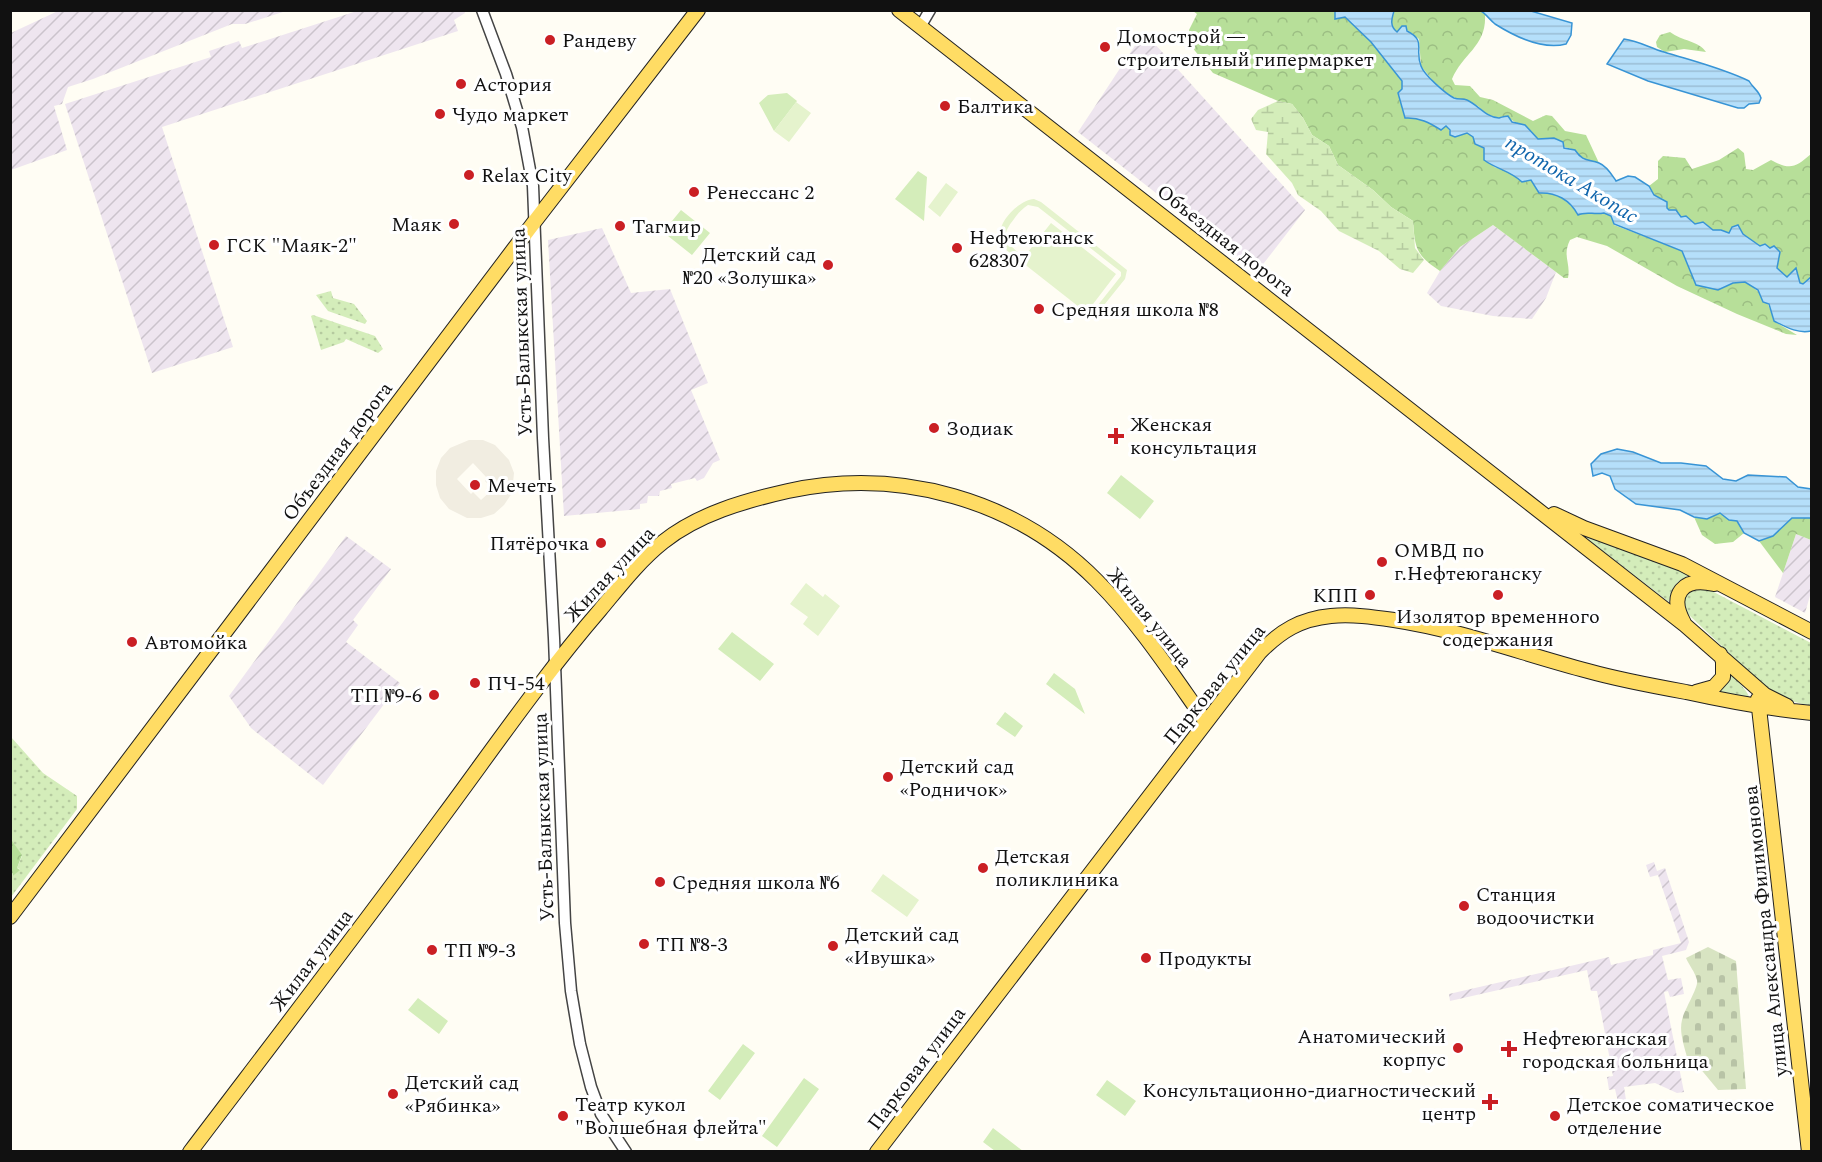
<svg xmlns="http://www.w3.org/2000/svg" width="1822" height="1162" font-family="Spectral,serif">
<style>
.industrial{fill:url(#industrial-furrows)}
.grass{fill:url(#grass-dots)}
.forest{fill:url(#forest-crowns)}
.wetland{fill:url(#wetland-marsh)}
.cemetery{fill:url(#cemetery-stones)}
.park{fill:#d4edba}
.pitch{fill:#e5f3cd;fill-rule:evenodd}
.plaza{fill:#f1ede1;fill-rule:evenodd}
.water{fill:url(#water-rules);stroke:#3894d5;stroke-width:1.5}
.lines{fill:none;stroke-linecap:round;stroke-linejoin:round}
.minor-casing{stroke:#444;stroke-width:13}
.major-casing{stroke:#222;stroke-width:16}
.minor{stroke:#fff;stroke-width:10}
.major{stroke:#ffdc64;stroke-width:14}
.poi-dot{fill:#ca1f24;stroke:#fff;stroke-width:2}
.labels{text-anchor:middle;stroke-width:6;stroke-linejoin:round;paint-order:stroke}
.poi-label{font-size:20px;fill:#111;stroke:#fff;text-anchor:start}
.street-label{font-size:20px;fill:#111;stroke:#fff}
.water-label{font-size:21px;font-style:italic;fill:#1065ac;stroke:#fff}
</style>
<defs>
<pattern id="industrial-furrows" width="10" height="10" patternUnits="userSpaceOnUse" patternTransform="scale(1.5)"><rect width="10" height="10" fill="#eee5ef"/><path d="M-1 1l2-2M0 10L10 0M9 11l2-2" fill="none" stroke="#cbc3cc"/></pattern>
<pattern id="grass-dots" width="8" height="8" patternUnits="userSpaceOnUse" patternTransform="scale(1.5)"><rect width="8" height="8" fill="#d4edba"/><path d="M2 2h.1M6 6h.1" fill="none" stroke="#b5ca9f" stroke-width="1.8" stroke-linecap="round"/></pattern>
<pattern id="forest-crowns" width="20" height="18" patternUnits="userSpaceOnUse" patternTransform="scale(1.5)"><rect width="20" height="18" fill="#b7df99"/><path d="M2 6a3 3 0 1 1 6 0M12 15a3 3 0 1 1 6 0" fill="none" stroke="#9cbe83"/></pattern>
<pattern id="wetland-marsh" width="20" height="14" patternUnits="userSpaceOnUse" patternTransform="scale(1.5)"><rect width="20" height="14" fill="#d4edba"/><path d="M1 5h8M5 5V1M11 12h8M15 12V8" fill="none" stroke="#b5ca9f"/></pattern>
<pattern id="cemetery-stones" width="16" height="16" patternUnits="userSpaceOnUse" patternTransform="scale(1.5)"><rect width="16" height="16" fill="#d8e4c2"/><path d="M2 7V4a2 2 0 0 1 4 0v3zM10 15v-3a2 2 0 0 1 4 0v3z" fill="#b8c3a6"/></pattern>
<pattern id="water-rules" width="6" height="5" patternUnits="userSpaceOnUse" patternTransform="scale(1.5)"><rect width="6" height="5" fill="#b5dffa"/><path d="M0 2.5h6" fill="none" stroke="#9bbed5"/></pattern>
</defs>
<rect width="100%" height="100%" fill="#fffdf4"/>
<!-- industrial -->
<path class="industrial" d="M464 10 465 13 454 20 458 31 162 127 233 347 152 373 65 104 211 57 209 51 239 41 242 48 357 11Z
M58 11V10L286 11 245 24H232L93 79 68 87 62 104 54 106 67 150 11 170V33Z
M1144 32 1305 210 1257 272 1078 132Z
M1493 225 1556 272 1546 298 1532 319 1493 316 1441 306 1427 293 1440 271 1460 247Z
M602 228 631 293 670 289 708 383 691 390 720 460 713 463 704 478 697 481 695 478 671 484 672 488 660 491 659 496H648L647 503 640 504V509L564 516 548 240Z
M1796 534 1811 540V592L1805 613 1775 597Z
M346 536 391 569 353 620 358 625 346 642 400 683 323 785 251 728 229 696Z
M1654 862 1657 871 1665 868 1689 942 1686 950 1662 956 1668 980 1681 978 1684 994 1670 997 1668 991 1664 992 1684 1092 1677 1093 1655 1083 1624 1087 1626 1100 1618 1102 1615 1089 1609 1090 1607 1077 1613 1076 1597 991H1591L1587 970 1450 1001 1449 994 1609 957 1611 965 1653 955V950L1681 943 1658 875 1650 877 1646 865Z"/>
<!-- grass -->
<path class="grass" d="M331 291 333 298 354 304 367 321 365 324 328 311 316 295Z
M313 315 375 336 383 349 378 353 346 339 344 342 321 350 311 316Z
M1581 534 1691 575C1677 580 1671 587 1669 602Z
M1695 587 1708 589 1811 643V706L1783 699 1763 685 1689 615C1682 604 1684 594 1695 587Z
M1732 674 1746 691 1751 700 1713 693 1724 686Z
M11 737 43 773 77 796V809L11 897 10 869 13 876 20 869 17 868 22 856 11 839Z"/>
<!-- forest -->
<path class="forest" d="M1193 11H1335V19L1345 17 1371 42 1402 81V89L1414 118 1429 122 1441 130 1446 126 1454 137 1467 133C1481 141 1487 153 1494 167 1519 175 1565 192 1578 215 1587 211 1594 215 1604 213L1611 216 1614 225 1683 251 1718 290 1733 283 1745 282C1762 292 1769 302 1774 321L1797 335 1786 334 1737 314 1677 286 1607 246 1577 237 1570 240C1562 256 1571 263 1568 278H1564L1556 272 1493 225 1460 247 1440 271C1416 255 1415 249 1413 221L1391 207 1373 190 1338 165 1329 146 1312 135 1303 118 1292 104 1278 101 1213 73 1191 46 1189 30 1197 14Z
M1394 11H1481L1485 14C1487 46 1463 53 1452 79L1455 85 1470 86 1480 97 1493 100 1533 121 1546 115 1552 116 1565 131 1586 135 1599 163 1587 162 1580 158 1575 150 1538 139 1532 132 1505 116 1498 118 1486 114 1478 106 1450 96 1433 81 1421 66 1419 39 1402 26 1397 32C1389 26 1392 18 1394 11Z
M1670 32C1682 41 1699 41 1706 52L1684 49 1665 52 1657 47 1656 42 1660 35Z
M1738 148 1744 153 1746 169 1753 170 1771 160C1790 170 1795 168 1811 154V277L1803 285 1800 283 1796 269 1787 277 1777 268 1779 259 1765 244 1760 246 1743 234 1713 230 1703 222 1695 224 1686 216 1681 217 1667 208V202L1654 195 1649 186 1658 179V161L1663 156 1685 158 1692 169 1719 160Z
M1720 513 1729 520 1737 521 1744 533 1733 542 1715 544 1702 535 1694 517 1707 519Z
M1792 518H1811V540L1796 534 1783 573 1759 541 1773 536Z
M11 839 22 855 17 868 20 870 13 876 11 869Z"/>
<!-- wetland -->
<path class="wetland" d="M1278 101 1292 104 1303 118 1312 135 1329 146 1338 165 1373 190 1391 207 1413 221 1415 248 1424 260 1413 273 1400 269 1379 251 1339 231 1321 211 1298 195 1292 183 1266 154 1268 132 1256 130 1251 119 1258 110Z"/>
<!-- cemetery -->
<path class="cemetery" d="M1708 947 1736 961 1746 1089 1718 1090 1694 1061 1687 1057C1684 1045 1679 1032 1682 1020 1684 1010 1699 987 1697 980 1695 972 1689 965 1686 958Z"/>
<!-- park -->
<path class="park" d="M787 93 797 101 774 131 759 103 768 95Z
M918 171 927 177 924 221 895 199Z
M681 210 710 233 692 255 663 232Z
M1121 475 1154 501 1140 519 1107 493Z
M732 632 774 664 760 681 718 649Z
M1054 673 1075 689 1085 714 1046 684Z
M1005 712 1023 726 1015 737 996 724Z
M418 998 448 1021 439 1034 408 1010Z
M743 1044 755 1053 720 1100 708 1091Z
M804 1078 819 1089 777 1147 762 1136Z
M1107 1080 1136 1101 1125 1116 1096 1095Z
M993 1128 1023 1151H995L983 1142Z"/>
<!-- pitch -->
<path class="pitch" d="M796 102 811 113 789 142 774 131Z
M946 183 958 192 940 217 928 207Z
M1034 199 1041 202 1127 270 1125 279 1096 315 1088 314 1005 249C1002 244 1000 240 1000 235 999 220 1020 200 1034 199ZM1028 205 1038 207 1121 272V276L1094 310 1090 308 1116 274 1051 223 1024 257C1007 243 998 239 1014 219 1018 213 1022 209 1028 205Z
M806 583 823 597 825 594 840 606 818 636 803 624 808 617 790 604Z
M883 874 919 900 907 917 871 891Z"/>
<!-- plaza -->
<path class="plaza" d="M469 440H483L495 445 509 460 514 473 512 493 504 505 494 514 481 518H467L449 509 440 498 436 485V471L441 458 450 448ZM473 463 487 478 485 481 493 489 481 500 473 492 471 494 457 479Z"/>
<!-- water -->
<path class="water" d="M1335 11H1394C1392 18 1389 26 1397 32L1402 26H1406L1407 31C1427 41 1414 49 1421 66 1424 75 1446 94 1454 98 1459 100 1463 98 1467 100 1478 105 1487 118 1499 118 1502 117 1505 116 1508 116L1512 122 1525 125 1538 139 1554 138 1563 142 1564 148 1575 150C1583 162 1588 159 1599 163 1607 166 1612 175 1616 181L1628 176 1635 177 1649 186 1654 195 1667 202V208L1669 210H1676L1681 217 1686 216 1695 224 1703 222 1713 230H1721L1729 233 1732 227 1738 225 1743 234 1760 246 1765 244 1770 248 1774 246 1780 252 1777 268 1787 277 1796 268 1800 283 1803 284 1811 277V331C1798 334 1786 327 1774 321L1769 304 1763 302 1758 290 1745 282 1733 283 1718 290 1696 285 1682 251 1614 224 1611 216 1604 213C1594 215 1586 211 1578 215 1570 200 1556 192 1539 193L1531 180 1522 182C1511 171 1496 169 1484 160V148L1475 144 1473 137 1467 133 1455 137 1450 135V130L1446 126 1441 130C1430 123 1419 117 1405 118L1398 93 1402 89V81L1371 42 1345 17 1335 19Z
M1481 11H1531L1572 23 1571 35 1566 44C1543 50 1514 36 1495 24 1490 20 1486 14 1481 11Z
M1624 39C1639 41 1650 48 1664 52 1693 61 1722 68 1749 81 1753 88 1759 91 1761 98L1759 103 1749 104 1744 108H1738L1648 81 1607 64Z
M1617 449 1633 452 1661 463H1681L1706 466 1723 479 1736 481 1748 475 1786 477 1798 487 1811 489V518H1792L1773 536 1759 541 1744 533 1737 521 1729 520 1720 513 1707 519 1694 517 1680 510 1636 504 1615 489 1610 476 1602 473 1593 476 1591 464 1601 454Z"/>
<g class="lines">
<!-- minor casing -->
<g class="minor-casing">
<path id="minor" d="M482 10 506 74 522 127 533 186 543 438 554 638 565 923 571 991 580 1044 591 1087 601 1114 626 1152
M920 27 930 10"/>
</g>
<!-- major casing -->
<g class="major-casing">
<path id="major" d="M899 10 1685 625 1765 695 1787 706
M1554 514 1584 528 1682 564 1812 632
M1684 623C1668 594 1683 577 1714 584
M1696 692 1714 687 1723 677V661L1720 654
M1758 699 1809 1152
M10 917 535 221 698 10
M190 1152C275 1040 361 928 444 815 495 746 544 675 600 610 620 586 639 561 663 542 698 514 744 501 788 491 899 467 1016 499 1097 581 1139 623 1172 674 1206 722
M877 1152 1260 652C1281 631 1300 619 1331 616 1352 614 1373 617 1394 620 1460 630 1523 654 1588 671 1620 680 1653 686 1686 692 1727 701 1769 709 1812 713"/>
</g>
<!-- minor -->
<use href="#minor" class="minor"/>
<!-- major -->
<use href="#major" class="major"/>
</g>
<!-- markers -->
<g class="poi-dot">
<circle cx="550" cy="40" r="6"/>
<circle cx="1105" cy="47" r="6"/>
<circle cx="461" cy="84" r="6"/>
<circle cx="945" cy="106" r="6"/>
<circle cx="440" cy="114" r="6"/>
<circle cx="469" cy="175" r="6"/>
<circle cx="694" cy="192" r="6"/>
<circle cx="454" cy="224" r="6"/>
<circle cx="620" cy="226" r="6"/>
<circle cx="214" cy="245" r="6"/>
<circle cx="957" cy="248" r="6"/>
<circle cx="828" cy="265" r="6"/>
<circle cx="1039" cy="309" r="6"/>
<circle cx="934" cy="428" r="6"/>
<path d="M1113 427h6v6h6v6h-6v6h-6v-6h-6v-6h6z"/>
<circle cx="475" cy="485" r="6"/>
<circle cx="601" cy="543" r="6"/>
<circle cx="1382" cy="562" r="6"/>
<circle cx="1370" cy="595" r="6"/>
<circle cx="1498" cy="595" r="6"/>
<circle cx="132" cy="642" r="6"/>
<circle cx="475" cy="683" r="6"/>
<circle cx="434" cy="695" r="6"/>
<circle cx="888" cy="777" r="6"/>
<circle cx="983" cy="868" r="6"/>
<circle cx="660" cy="882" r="6"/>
<circle cx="1464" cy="906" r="6"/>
<circle cx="644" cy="944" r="6"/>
<circle cx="833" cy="946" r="6"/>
<circle cx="432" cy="950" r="6"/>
<circle cx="1146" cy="958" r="6"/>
<circle cx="1458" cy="1048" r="6"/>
<path d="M1506 1040h6v6h6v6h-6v6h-6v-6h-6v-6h6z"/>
<circle cx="393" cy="1094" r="6"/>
<path d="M1487 1093h6v6h6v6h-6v6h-6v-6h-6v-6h6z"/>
<circle cx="563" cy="1116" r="6"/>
<circle cx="1555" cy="1116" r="6"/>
</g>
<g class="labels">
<!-- poi labels -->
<g class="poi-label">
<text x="1117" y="43">Домострой —<tspan x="1117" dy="23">строительный гипермаркет</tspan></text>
<text x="562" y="47">Рандеву</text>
<text x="473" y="91">Астория</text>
<text x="957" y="113">Балтика</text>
<text x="452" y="121">Чудо маркет</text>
<text x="481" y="182">Relax City</text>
<text x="706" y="199">Ренессанс 2</text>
<text x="442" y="231" text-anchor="end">Маяк</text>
<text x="632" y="233">Тагмир</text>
<text x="969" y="244">Нефтеюганск<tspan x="969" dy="23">628307</tspan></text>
<text x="226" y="252">ГСК "Маяк-2"</text>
<text x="816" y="261" text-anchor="end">Детский сад<tspan x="816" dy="23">№20 «Золушка»</tspan></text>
<text x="1051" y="316">Средняя школа №8</text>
<text x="1130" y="431">Женская<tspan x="1130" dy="23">консультация</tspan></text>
<text x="946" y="435">Зодиак</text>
<text x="487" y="492">Мечеть</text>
<text x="589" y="550" text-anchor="end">Пятёрочка</text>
<text x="1394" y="557">ОМВД по<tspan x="1394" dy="23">г.Нефтеюганску</tspan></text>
<text x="1358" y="602" text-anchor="end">КПП</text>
<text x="1498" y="623" text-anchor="middle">Изолятор временного<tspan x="1498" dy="23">содержания</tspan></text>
<text x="144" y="649">Автомойка</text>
<text x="487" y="690">ПЧ-54</text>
<text x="422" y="702" text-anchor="end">ТП №9-6</text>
<text x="900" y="773">Детский сад<tspan x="900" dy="23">«Родничок»</tspan></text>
<text x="995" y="863">Детская<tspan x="995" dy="23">поликлиника</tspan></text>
<text x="672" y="889">Средняя школа №6</text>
<text x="1476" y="901">Станция<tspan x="1476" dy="23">водоочистки</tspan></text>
<text x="845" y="941">Детский сад<tspan x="845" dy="23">«Ивушка»</tspan></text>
<text x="656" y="951">ТП №8-3</text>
<text x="444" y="957">ТП №9-3</text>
<text x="1158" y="965">Продукты</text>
<text x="1446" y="1043" text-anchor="end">Анатомический<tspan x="1446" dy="23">корпус</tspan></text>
<text x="1522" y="1045">Нефтеюганская<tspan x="1522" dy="23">городская больница</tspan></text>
<text x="405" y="1089">Детский сад<tspan x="405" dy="23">«Рябинка»</tspan></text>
<text x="1476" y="1097" text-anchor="end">Консультационно-диагностический<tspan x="1476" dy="23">центр</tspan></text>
<text x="575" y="1111">Театр кукол<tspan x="575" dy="23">"Волшебная флейта"</tspan></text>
<text x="1567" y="1111">Детское соматическое<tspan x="1567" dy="23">отделение</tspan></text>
</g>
<!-- street labels -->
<g class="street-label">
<text transform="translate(1226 240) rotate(38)" y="7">Объездная дорога</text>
<text transform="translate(521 332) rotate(-92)" y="7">Усть-Балыкская улица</text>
<text transform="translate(337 451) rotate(-53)" y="7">Объездная дорога</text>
<text transform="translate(609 574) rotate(-47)" y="7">Жилая улица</text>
<text transform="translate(1150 617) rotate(51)" y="7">Жилая улица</text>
<text transform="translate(1214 684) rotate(-51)" y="7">Парковая улица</text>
<text transform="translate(543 817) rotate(-92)" y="7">Усть-Балыкская улица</text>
<text transform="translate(1765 931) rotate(-96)" y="7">улица Александра Филимонова</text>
<text transform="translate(311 960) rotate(-53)" y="7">Жилая улица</text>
<text transform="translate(916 1068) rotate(-53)" y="7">Парковая улица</text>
</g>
<!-- water labels -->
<g class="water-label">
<text transform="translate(1572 179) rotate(31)" y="7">протока Акопас</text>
</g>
</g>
<!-- border -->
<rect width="1822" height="1162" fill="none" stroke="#111111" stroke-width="24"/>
</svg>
